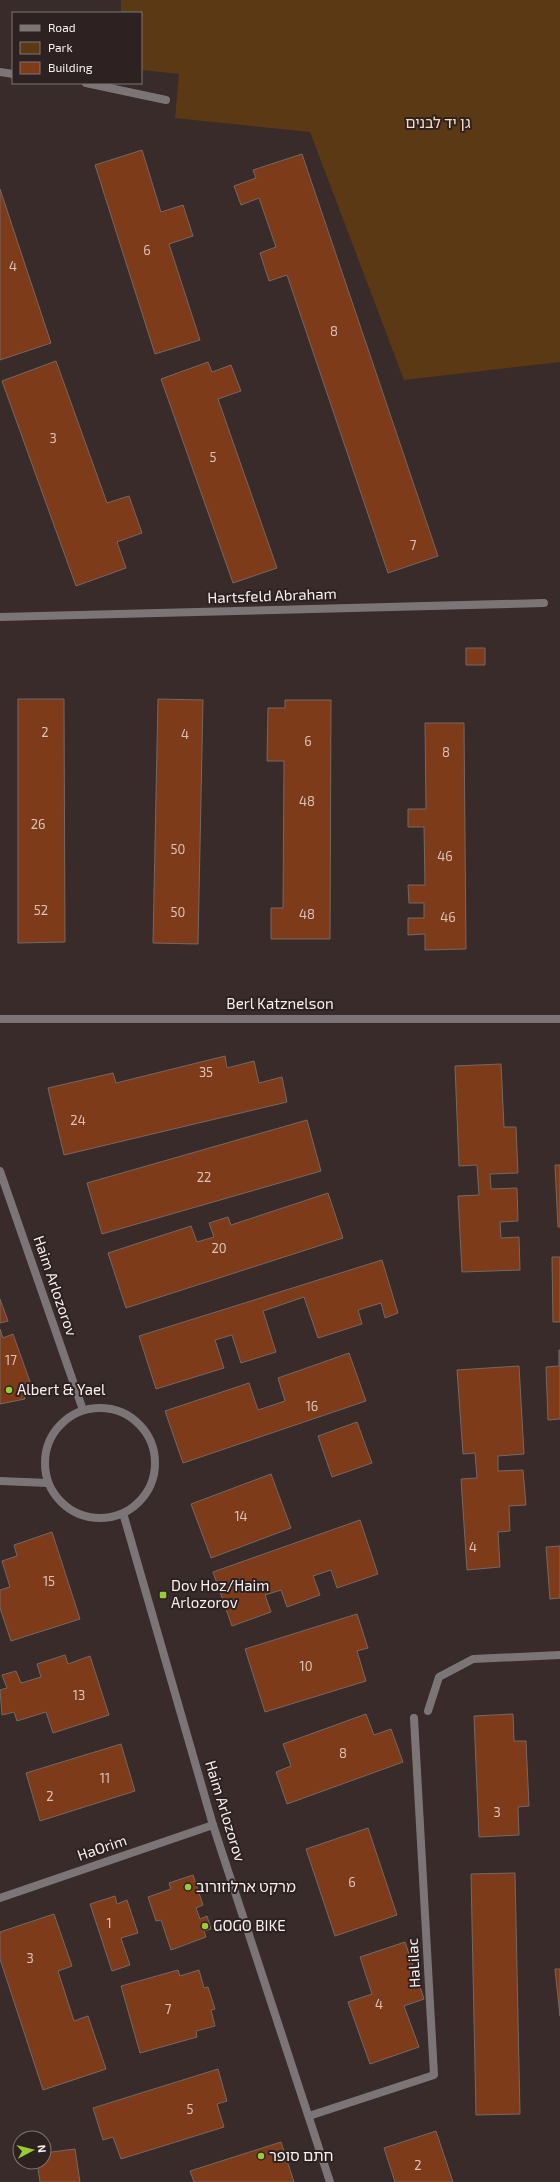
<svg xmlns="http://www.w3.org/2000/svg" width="560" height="2182" font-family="'Exo 2','Noto Sans Hebrew',sans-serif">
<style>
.green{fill:#5a3914}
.building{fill:#7e3b1a;stroke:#756863}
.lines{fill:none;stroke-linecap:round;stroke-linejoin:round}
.minor{stroke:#7c7577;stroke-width:8}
.tertiary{stroke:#7c7577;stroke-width:8}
.poi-dot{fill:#99cb35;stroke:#2d2221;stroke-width:1.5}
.labels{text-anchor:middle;stroke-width:4;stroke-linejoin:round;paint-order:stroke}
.number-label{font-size:13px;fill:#dac3ba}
.park-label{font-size:15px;fill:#fbdbbd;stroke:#2d2221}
.street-label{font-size:15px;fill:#f9f0f0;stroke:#2d2221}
.poi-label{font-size:15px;fill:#f9f0f0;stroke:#2d2221;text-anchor:start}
</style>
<rect width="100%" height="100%" fill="#382b2a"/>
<!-- green -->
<path class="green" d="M121 0H560V362L404 380 310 132 175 118 179 74 141 70V13H121Z"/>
<!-- building -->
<path class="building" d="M142 150 161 212 183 205 193 236 169 244 200 340 155 354 95 165Z
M302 154 438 556 388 573 287 275 269 281 260 253 276 247 259 198 241 205 234 186 256 178 253 170Z
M0 189 51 343 0 360Z
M56 361 107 503 129 496 142 533 117 542 126 568 76 586 2 381Z
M208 362 212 372 231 365 241 391 218 399 277 568 233 583 161 379Z
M466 648H485V665H466Z
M18 699H64L65 942 18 943Z
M158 699 203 700 198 944 153 943Z
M285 700H331L330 939H271V908H283L284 761H267L268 708H285Z
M425 723H464L466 949 425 950V934L408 935V918H424V903H409L408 885H425L424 827H408V809H426Z
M225 1056 227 1068 254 1061 259 1083 282 1077 287 1102 64 1155 48 1088 113 1073 116 1083Z
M501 1064 504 1127H516L518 1173 490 1174 491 1189 517 1188 518 1221 500 1222 501 1238 519 1237 520 1270 462 1272 458 1196 479 1195 477 1165 459 1166 455 1066Z
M307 1120 321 1171 102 1234 87 1183Z
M555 1165H560V1227H558Z
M328 1193 343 1238 126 1308 108 1253 191 1226 197 1242 214 1237 209 1223 228 1217 231 1225Z
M552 1257H560V1322H553Z
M382 1260 398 1313 385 1318 381 1303 358 1310 362 1324 318 1338 304 1297 263 1311 276 1352 241 1363 232 1335 215 1340 224 1368 156 1389 139 1336Z
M0 1299 8 1321 0 1323Z
M0 1329 3 1338 13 1334 30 1382 20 1385 25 1399 0 1404Z
M559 1350H560V1419L548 1420 546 1367 559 1366Z
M349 1353 366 1401 183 1463 165 1411 249 1383 258 1410 285 1401 278 1378Z
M519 1366 524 1454 498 1456V1471L523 1470 526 1505 509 1506 510 1531 498 1532 500 1567 467 1570 461 1479 477 1478 475 1453 463 1454 457 1370Z
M357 1422 372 1463 332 1477 318 1436Z
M271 1474 291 1528 211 1558 191 1504Z
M360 1520 378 1574 337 1588 331 1570 313 1576 320 1595 287 1607 281 1590 265 1595 271 1612 232 1626 213 1572Z
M52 1532 80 1619 11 1641 0 1608V1590L10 1587 2 1561 17 1556 14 1545Z
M560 1546V1598L550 1599 546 1547Z
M357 1614 368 1648 357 1651 366 1681 265 1712 245 1649Z
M65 1655 68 1664 90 1656 109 1715 53 1733 46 1712 17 1721 14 1712 2 1715 0 1690 7 1688 2 1675 16 1671 21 1683 41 1677 37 1664Z
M366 1714 374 1735 391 1729 403 1762 287 1804 276 1772 291 1766 283 1744Z
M513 1714 514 1741H526L529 1806 518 1807 519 1835 479 1837 474 1716Z
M121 1744 135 1791 40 1821 26 1773Z
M368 1828 397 1915 335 1936 306 1849Z
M515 1873 520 2114 476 2115 471 1874Z
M193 1875 203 1905 196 1908 200 1919 207 1916 211 1929 204 1931 206 1937 171 1950 161 1920 156 1921 148 1897 171 1889 169 1883Z
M115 1896 117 1904 127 1900 138 1933 121 1938 130 1965 112 1971 90 1904Z
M54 1914 72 1966 58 1971 74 2021 88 2016 106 2069 43 2090 0 1959V1932Z
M405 1942 424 1999 404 2006 419 2047 370 2064 348 2002 372 1994 360 1957Z
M555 1969H560V2016Z
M178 1970 180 1976 199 1970 204 1988 208 1987 215 2009 211 2010 215 2026 196 2031 197 2037 140 2053 121 1986Z
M218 2069 227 2101 217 2104 224 2127 121 2159 113 2137 103 2140 93 2108Z
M436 2131 453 2182H395L384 2148Z
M281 2142 294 2182H194L190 2171Z
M75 2149 80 2182H40L37 2162H44V2153Z"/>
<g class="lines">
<!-- minor -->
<path class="minor" d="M0 72 13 74
M86 83 166 100
M0 617 544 603
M0 1019H560
M428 1711 439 1677 473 1659 560 1655
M0 1898 213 1825
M309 2116 434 2075 414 1718"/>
<!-- tertiary -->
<path class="tertiary" d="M0 1171 83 1410
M45 1463a55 55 0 1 1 110 0a55 55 0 1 1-110 0Z
M0 1481 48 1483
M123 1513 213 1825 330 2182"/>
</g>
<!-- markers -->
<g class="poi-dot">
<circle cx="9" cy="1390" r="4"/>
<rect x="159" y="1591" width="8" height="8" rx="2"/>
<circle cx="188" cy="1887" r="4"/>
<circle cx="205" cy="1926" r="4"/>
<circle cx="261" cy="2156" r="4"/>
</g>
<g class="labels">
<!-- number labels -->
<g class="number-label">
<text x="147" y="255">6</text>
<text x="13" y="271">4</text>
<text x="334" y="336">8</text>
<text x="53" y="443">3</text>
<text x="213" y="462">5</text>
<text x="413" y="550">7</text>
<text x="45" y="737">2</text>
<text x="185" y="739">4</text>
<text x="308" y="746">6</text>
<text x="446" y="757">8</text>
<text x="307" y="806">48</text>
<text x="38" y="829">26</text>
<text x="178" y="854">50</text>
<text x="445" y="861">46</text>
<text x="41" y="915">52</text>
<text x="178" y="917">50</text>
<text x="307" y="919">48</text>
<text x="448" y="922">46</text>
<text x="206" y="1077">35</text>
<text x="78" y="1125">24</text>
<text x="204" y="1182">22</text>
<text x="219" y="1253">20</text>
<text x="11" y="1365">17</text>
<text x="312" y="1411">16</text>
<text x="241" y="1521">14</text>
<text x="473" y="1552">4</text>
<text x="49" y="1586">15</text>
<text x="306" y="1671">10</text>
<text x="79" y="1700">13</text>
<text x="343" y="1758">8</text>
<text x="105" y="1783">11</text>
<text x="50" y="1801">2</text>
<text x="497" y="1817">3</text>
<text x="352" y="1887">6</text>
<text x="109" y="1928">1</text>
<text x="30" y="1963">3</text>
<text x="379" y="2009">4</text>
<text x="168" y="2014">7</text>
<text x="190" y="2114">5</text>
<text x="418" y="2170">2</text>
</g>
<!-- park labels -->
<g class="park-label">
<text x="438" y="128">גן יד לבנים</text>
</g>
<!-- street labels -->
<g class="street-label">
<text transform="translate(272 596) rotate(-2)" y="5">Hartsfeld Abraham</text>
<text x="280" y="1009">Berl Katznelson</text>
<text transform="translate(55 1286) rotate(71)" y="5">Haim Arlozorov</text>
<text transform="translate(225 1811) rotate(73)" y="5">Haim Arlozorov</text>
<text transform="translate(102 1848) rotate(-19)" y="5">HaOrim</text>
<text transform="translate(414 1963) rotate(-93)" y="5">HaLilac</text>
</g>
<!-- poi labels -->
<g class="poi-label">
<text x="17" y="1395">Albert &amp; Yael</text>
<text x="171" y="1591">Dov Hoz/Haim<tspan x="171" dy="17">Arlozorov</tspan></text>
<text x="196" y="1892">מרקט ארלוזורוב</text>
<text x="213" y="1931">GOGO BIKE</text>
<text x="269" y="2161">חתם סופר</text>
</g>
</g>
<!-- legend -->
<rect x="12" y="12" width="130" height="72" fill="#2d2221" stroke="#7f7474"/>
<rect x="20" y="25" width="20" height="6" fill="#7c7577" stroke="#7f7474"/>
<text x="48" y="32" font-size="12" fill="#f9f0f0">Road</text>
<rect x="20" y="42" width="20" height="12" fill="#5a3914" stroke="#7f7474"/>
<text x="48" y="52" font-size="12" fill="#f9f0f0">Park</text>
<rect x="20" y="62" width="20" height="12" fill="#7e3b1a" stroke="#7f7474"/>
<text x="48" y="72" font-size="12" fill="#f9f0f0">Building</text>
<!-- north arrow -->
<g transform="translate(32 2150) rotate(83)"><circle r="19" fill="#2d2221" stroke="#7f7474"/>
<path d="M0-3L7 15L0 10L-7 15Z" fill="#99cb35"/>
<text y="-6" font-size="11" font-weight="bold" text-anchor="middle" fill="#f9f0f0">N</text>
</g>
</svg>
